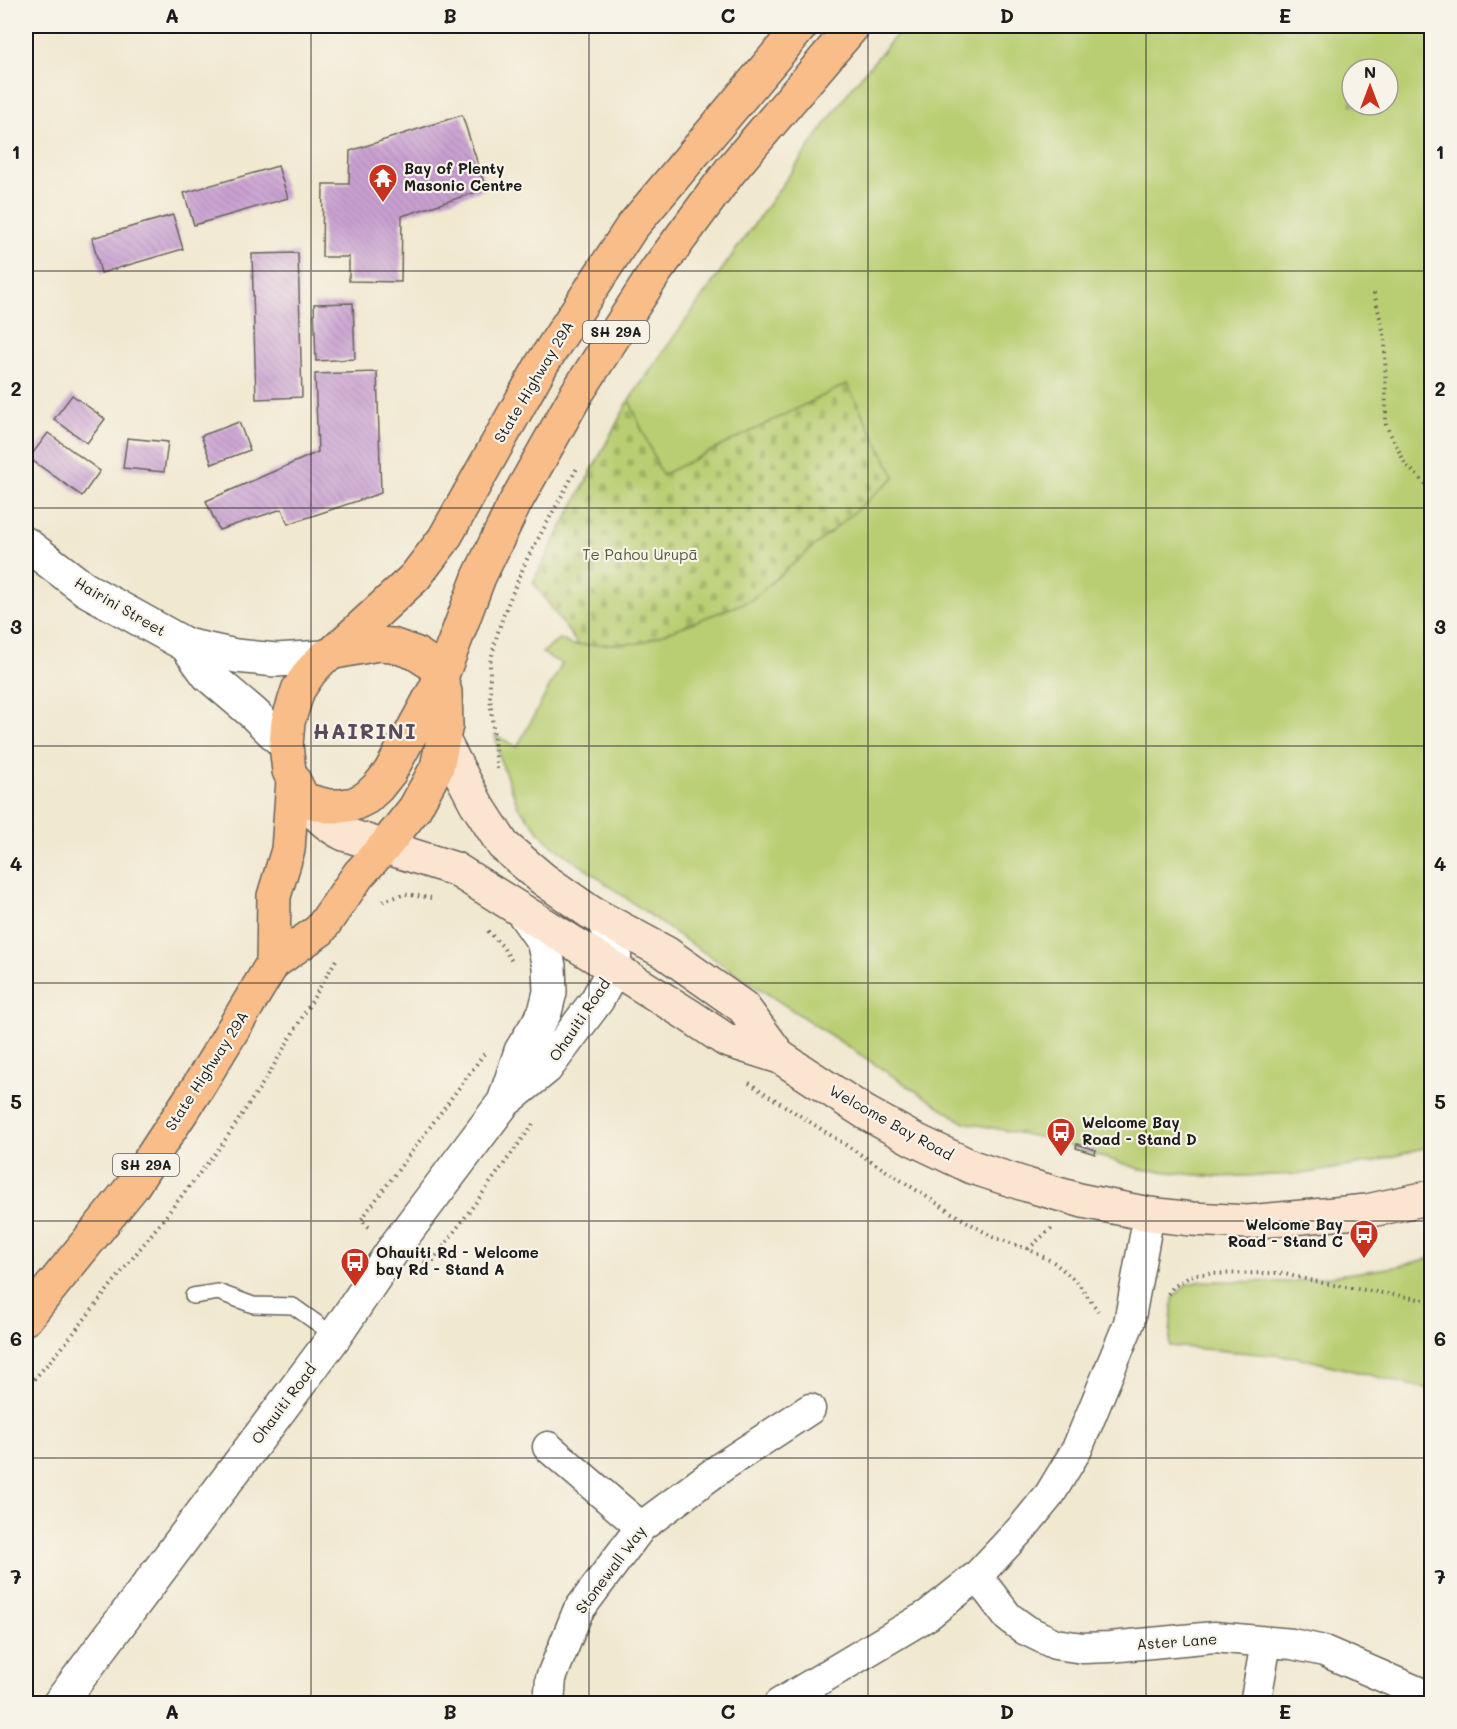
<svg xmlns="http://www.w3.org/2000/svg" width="1457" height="1729" font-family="Mali,sans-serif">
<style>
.grass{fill:#b9ce72;stroke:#6a7547;stroke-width:1.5;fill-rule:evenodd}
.cemetery{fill:url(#cemetery-stones);stroke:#6a7547;stroke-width:1.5}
.building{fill:url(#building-back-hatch)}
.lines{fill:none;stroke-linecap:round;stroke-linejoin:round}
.service-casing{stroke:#67635b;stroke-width:18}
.minor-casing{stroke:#67635b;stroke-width:33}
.tertiary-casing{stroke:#67635b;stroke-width:36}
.secondary-casing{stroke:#67635b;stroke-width:36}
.trunk-casing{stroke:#67635b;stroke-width:36}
.path{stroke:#67635b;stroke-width:4;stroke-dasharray:1.5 4.5;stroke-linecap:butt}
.service{stroke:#fff;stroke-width:15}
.minor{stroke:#fff;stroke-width:30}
.tertiary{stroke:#fff;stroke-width:33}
.secondary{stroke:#fce5d0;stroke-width:33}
.trunk{stroke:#f8bd89;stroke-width:33}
.grid{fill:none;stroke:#1c1c1c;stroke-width:1.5;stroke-opacity:0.55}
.labels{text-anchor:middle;stroke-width:4.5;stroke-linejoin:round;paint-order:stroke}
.shield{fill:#f7f3e8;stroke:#5e5c59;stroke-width:1.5}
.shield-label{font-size:14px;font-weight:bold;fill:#1c1c1c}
.poi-label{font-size:15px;font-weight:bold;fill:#1c1c1c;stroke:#f7f3e8;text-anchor:start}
.street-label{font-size:15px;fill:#1c1c1c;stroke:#f7f3e8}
.park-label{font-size:15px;fill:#535a3a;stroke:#f7f3e8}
.district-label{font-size:21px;font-weight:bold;letter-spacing:1.5px;fill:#594a5b;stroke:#f7f3e8}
.neatline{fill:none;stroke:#1c1c1c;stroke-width:2}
.grid-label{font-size:20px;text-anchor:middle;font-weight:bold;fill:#1c1c1c}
</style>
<defs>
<pattern id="cemetery-stones" width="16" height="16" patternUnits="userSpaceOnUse" patternTransform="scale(1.5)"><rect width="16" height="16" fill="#b9ce72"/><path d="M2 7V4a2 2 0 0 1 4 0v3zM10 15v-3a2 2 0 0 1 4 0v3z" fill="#9eb062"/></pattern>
<pattern id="building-back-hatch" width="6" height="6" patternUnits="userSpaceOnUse" patternTransform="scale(1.5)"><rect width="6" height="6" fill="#c9a0d1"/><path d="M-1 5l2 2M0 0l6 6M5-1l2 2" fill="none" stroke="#ac89b3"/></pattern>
</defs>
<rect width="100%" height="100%" fill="#f7f3e8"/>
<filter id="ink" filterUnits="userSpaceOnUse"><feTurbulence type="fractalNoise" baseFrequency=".0167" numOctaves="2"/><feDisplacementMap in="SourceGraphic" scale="12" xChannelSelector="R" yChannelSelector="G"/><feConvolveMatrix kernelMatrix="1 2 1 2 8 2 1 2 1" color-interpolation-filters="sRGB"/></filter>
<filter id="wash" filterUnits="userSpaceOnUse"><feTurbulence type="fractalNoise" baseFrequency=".008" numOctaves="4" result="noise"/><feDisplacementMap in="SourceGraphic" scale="24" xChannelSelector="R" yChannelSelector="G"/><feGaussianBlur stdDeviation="1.35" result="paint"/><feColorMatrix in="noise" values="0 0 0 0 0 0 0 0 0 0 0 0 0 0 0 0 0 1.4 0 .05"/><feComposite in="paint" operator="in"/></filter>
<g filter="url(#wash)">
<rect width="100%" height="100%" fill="#f1e8d0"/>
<!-- grass -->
<path class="grass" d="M904 26H1431V1146L1373 1162 1302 1174 1217 1177 1140 1169 1043 1138 963 1122 676 934 547 841 518 806 501 762 495 735 517 747 562 664 542 653 560 639 571 645 640 643 847 385 661 476 629 400 852 87ZM1352 69H1388V105H1352Z
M1431 1258V1390L1296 1357 1169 1346 1173 1298 1186 1285 1200 1281 1289 1282 1395 1267Z"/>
<!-- cemetery -->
<path class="cemetery" d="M847 384 895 477 751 600 640 643 578 645 533 582 629 400 662 475Z"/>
<g id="blocks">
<!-- building -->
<path class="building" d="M462 115 486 189 402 216 401 282 349 281V257H322L323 184H349L350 151Z
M278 166 288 198 194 225 184 193Z
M173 215 183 249 101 273 92 238Z
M298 253 302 397 256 399 252 254Z
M353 303 355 359 316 361 314 304Z
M377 372 381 493 288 524 282 509 219 530 206 501 318 452 315 374Z
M72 395 105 419 87 443 54 419Z
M239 422 250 450 212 464 201 436Z
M48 433 100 471 82 496 29 458Z
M127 438 168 442 164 472 123 468Z
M1077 1144 1096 1150 1095 1154 1076 1148Z"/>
</g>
</g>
<g filter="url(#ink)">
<use href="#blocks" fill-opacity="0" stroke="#67635b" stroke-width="1.5"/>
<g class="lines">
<!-- service casing -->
<g class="service-casing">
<path id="service" d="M193 1296 218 1292 253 1305 293 1306 335 1336"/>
</g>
<!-- minor casing -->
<g class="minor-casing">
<path id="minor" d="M548 1447 641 1527
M977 1576 1008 1617 1026 1630 1055 1644 1083 1648 1110 1647 1214 1637 1292 1644 1324 1651 1432 1698
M549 1704 551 1678 578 1611 641 1527 723 1466 810 1409
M779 1704 928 1615 977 1576 1023 1527 1050 1494 1077 1449 1129 1323 1149 1214
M1255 1704 1266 1643"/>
</g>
<!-- tertiary casing -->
<g class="tertiary-casing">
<path id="tertiary" d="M26 544 85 589 186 645 236 656 276 660 324 657
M186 645 208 675 253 713 286 745
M504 1102 521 1051 545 1012 550 992 549 966 543 941 522 911
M59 1704 335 1336 397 1244 504 1102 546 1068 597 1000 614 969 615 944 603 920"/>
</g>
<!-- secondary casing -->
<g class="secondary-casing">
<path id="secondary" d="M444 742 476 803 503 845 543 879 590 912 666 953 743 1007 780 1057
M305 800C316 815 328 826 344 834L455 869 687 1014 726 1040 780 1057 866 1113 913 1139 972 1167 1027 1185 1083 1201 1149 1214 1192 1219 1248 1222 1367 1211 1432 1197"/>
</g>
<!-- trunk casing -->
<g class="trunk-casing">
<path id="trunk" d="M335 651 415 577 444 539 542 364 631 228 801 26
M273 963 274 896 288 850 293 780
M26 1318 132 1187 198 1087 273 963 320 930 359 874 384 847 415 808 437 767 446 725 445 692 441 678 432 664 415 653 392 645 378 644 335 652 324 657 310 672 298 690 288 722 286 745 289 771 301 795 305 800 328 806H341L354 804 366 798 378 787 390 772 441 678 479 577 515 503 577 393 656 271 730 171 853 26"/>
</g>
<!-- path -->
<path class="path" d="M1374 293 1385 338 1386 425 1406 465 1432 490
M497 769 490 697V663L497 635 505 611 526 561 577 468
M383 901 405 894 431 898
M488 931 503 947 513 963
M749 1083 952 1213 993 1237 1028 1249 1055 1263 1078 1283 1098 1311
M369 1227 361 1220 484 1054
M1028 1249 1053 1227
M424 1261 430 1265 534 1123
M1168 1294 1173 1287 1194 1274 1280 1273 1327 1284 1432 1301
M26 1388 61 1349 221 1146 267 1077 336 960"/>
<!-- service -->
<use href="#service" class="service"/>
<!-- minor -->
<use href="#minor" class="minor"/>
<!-- tertiary -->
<use href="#tertiary" class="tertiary"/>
<!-- secondary -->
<use href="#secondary" class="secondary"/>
<!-- trunk -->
<use href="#trunk" class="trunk"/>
</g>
</g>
<!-- grid -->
<path class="grid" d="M311 26V1704M589 26V1704M868 26V1704M1146 26V1704M26 271H1432M26 508H1432M26 746H1432M26 983H1432M26 1221H1432M26 1458H1432"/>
<!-- icons -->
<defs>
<g id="temple-pin" transform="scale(1.5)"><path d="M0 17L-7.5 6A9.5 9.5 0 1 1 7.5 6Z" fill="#c8321e" stroke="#f7f3e8"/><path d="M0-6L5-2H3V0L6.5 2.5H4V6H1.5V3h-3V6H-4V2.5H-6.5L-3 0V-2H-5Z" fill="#fff"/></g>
<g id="bus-pin" transform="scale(1.5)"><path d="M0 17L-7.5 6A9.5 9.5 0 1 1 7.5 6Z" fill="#c8321e" stroke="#f7f3e8"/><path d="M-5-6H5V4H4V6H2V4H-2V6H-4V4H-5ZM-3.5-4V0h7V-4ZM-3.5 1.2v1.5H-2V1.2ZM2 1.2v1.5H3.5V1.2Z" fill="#fff"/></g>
</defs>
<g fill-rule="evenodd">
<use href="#temple-pin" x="383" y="178"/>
<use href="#bus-pin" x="1061" y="1132"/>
<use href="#bus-pin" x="1364" y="1234"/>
<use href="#bus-pin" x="355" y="1262"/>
</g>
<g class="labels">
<!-- shield labels -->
<g class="shield">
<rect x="583" y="321" width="66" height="22" rx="4.5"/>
<rect x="113" y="1154" width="66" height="22" rx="4.5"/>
</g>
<g class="shield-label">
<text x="616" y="337">SH 29A</text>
<text x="146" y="1170">SH 29A</text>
</g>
<!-- poi labels -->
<g class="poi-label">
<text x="404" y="174">Bay of Plenty<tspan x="404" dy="17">Masonic Centre</tspan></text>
<text x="1082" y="1128">Welcome Bay<tspan x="1082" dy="17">Road - Stand D</tspan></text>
<text x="1343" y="1230" text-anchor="end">Welcome Bay<tspan x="1343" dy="17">Road - Stand C</tspan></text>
<text x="376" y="1258">Ohauiti Rd - Welcome<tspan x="376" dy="17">bay Rd - Stand A</tspan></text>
</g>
<!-- street labels -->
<g class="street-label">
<text transform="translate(534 382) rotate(-59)" y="5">State Highway 29A</text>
<text transform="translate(120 607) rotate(30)" y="5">Hairini Street</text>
<text transform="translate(580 1020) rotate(-56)" y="5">Ohauiti Road</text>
<text transform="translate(207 1071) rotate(-57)" y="5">State Highway 29A</text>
<text transform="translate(891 1123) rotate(29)" y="5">Welcome Bay Road</text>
<text transform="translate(284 1404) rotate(-53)" y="5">Ohauiti Road</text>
<text transform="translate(611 1570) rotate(-53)" y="5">Stonewall Way</text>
<text transform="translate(1177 1642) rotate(-4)" y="5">Aster Lane</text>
</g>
<!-- park labels -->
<g class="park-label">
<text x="640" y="560">Te Pahou Urupā</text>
</g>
<!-- district labels -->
<g class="district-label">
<text x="365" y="739">HAIRINI</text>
</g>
</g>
<!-- margin -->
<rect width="1457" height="1729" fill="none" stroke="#f7f3e8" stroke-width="66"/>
<!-- north arrow -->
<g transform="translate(1370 87)"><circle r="28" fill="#f7f3e8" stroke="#9f9d96" stroke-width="1.5"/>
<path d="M0-4.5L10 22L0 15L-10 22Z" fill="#c8321e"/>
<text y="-9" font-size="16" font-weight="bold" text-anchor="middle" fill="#1c1c1c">N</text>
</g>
<rect x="33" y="33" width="1391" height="1663" class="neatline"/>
<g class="grid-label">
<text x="172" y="23">A</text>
<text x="450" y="23">B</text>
<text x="728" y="23">C</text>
<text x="1007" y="23">D</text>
<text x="1285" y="23">E</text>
<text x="16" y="159">1</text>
<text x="1440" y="159">1</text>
<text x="16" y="396">2</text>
<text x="1440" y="396">2</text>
<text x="16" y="634">3</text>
<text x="1440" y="634">3</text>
<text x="16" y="871">4</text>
<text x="1440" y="871">4</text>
<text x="16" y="1109">5</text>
<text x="1440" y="1109">5</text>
<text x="16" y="1346">6</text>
<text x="1440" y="1346">6</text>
<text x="16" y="1584">7</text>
<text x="1440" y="1584">7</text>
<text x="172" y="1719">A</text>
<text x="450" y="1719">B</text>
<text x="728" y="1719">C</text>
<text x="1007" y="1719">D</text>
<text x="1285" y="1719">E</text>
</g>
</svg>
